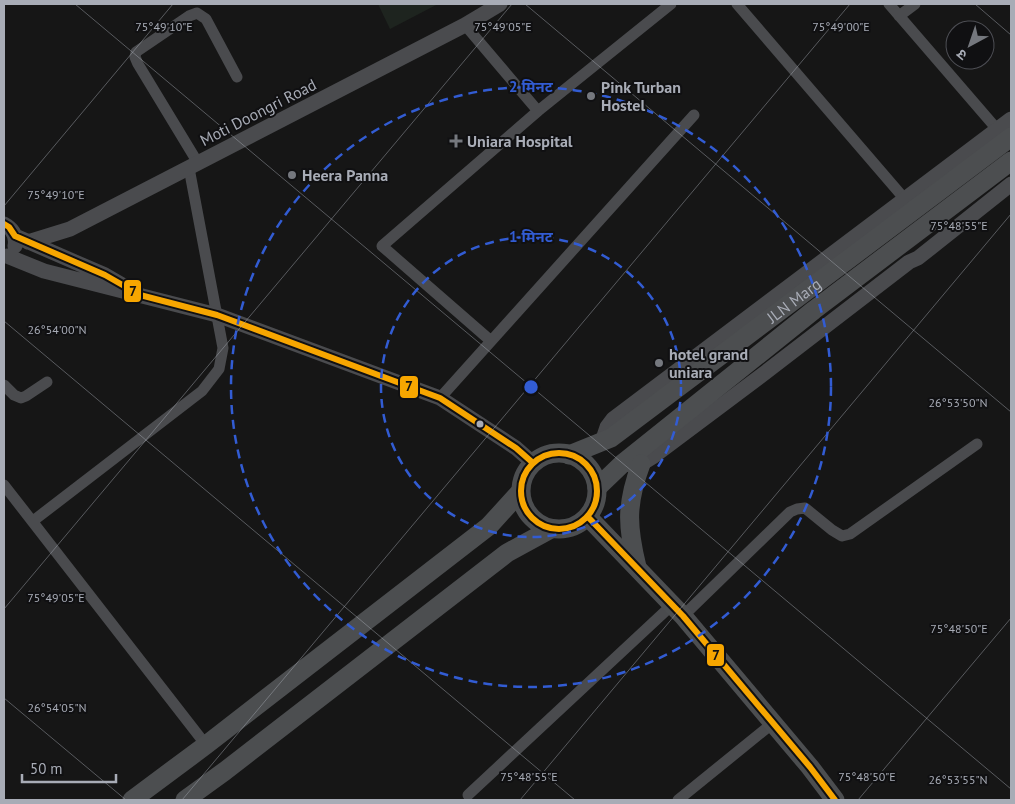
<svg xmlns="http://www.w3.org/2000/svg" width="1015" height="804" font-family="'PT Sans','Noto Sans Devanagari',sans-serif">
<style>
.green{fill:#1e241f}
.lines{fill:none;stroke-linecap:round;stroke-linejoin:round}
.minor{stroke:#4a4b4e;stroke-width:11}
.tertiary{stroke:#4a4b4e;stroke-width:15}
.primary{stroke:#4c4e50;stroke-width:19}
.bus-1-casing{stroke:#101012;stroke-width:10}
.bus-1{stroke:#f7a600;stroke-width:6}
.ticks{fill:none;stroke:#a8acb6;stroke-width:1;stroke-opacity:0.45}
.ring{fill:none;stroke:#325cd3;stroke-width:2.5;stroke-dasharray:9 6}
.poi-dot{fill:#75787e;stroke:#101012;stroke-width:2}
.bus-dot{fill:#a8acb6;stroke:#101012;stroke-width:2}
.labels{text-anchor:middle;stroke-width:4;stroke-linejoin:round;paint-order:stroke}
.poi-label{font-size:16px;font-weight:bold;fill:#a8acb6;stroke:#101012;text-anchor:start}
.street-label{font-size:16px;fill:#a8acb6;stroke:#101012}
.ticks-label{font-size:12px;text-anchor:middle;fill:#a8acb6;stroke:#101012;stroke-width:4;stroke-linejoin:round;paint-order:stroke}
.centre{fill:#325cd3;stroke:#101012;stroke-width:2.5}
.ring-label{font-size:15px;text-anchor:middle;font-weight:bold;fill:#325cd3;stroke:#101012;stroke-width:4;stroke-linejoin:round;paint-order:stroke}
.line-badge{stroke:#101012;stroke-width:2}
.pale-badge-label{font-size:14px;text-anchor:middle;font-weight:bold;fill:#111}
</style>
<rect width="100%" height="100%" fill="#161616"/>
<!-- green -->
<path class="green" d="M378 4H438L390 29Z"/>
<g class="lines">
<!-- minor -->
<path class="minor" d="M737 4 909 204
M889 4 1002 135
M899 16 915 4
M465 25 538 111
M198 163 138 64 135 57 136 52 189 16 197 13 206 19 237 77
M491 341 382 246 538 111 671 4
M4 385 14 395 21 398 26 396 47 382
M440 398 694 115
M4 485 206 745
M33 521 202 391 219 369 223 348 189 168
M683 616 790 512 797 509 805 508 832 530 842 536 850 534 977 444
M468 795 672 605
M678 800 773 723"/>
<!-- tertiary -->
<path class="tertiary" d="M4 224C13 229 17 236 15 246
M15 236 105 275 124 286
M28 242 70 229 465 25 500 4
M7 256 44 271 217 315 440 398 516 448 533 463
M602 442 607 427 613 419 1011 119
M630 465 641 464 654 456 766 372 909 262 918 258 1011 184"/>
<!-- primary -->
<g class="primary">
<circle cx="559" cy="491" r="38"/>
<path id="s1" d="M569 455 611 438 1011 137"/>
<path d="M597 488 622 464 814 310 1011 161"/>
<path d="M588 517 683 616 810 767 835 800"/>
<path d="M637 567C627 526 626 504 641 464"/>
<path d="M132 800 206 745 489 526 520 492"/>
<path d="M185 800 225 771 507 553 551 529"/>
</g>
<!-- bus-1 casing -->
<g class="bus-1-casing">
<path id="bus-1" d="M4 224 9 227 15 236 105 275 140 295 217 315 440 398 516 448 533 463
M521 491a38 38 0 1 1 76 0a38 38 0 1 1-76 0Z
M588 517 683 616 810 767 835 800"/>
</g>
<!-- bus-1 -->
<use href="#bus-1" class="bus-1"/>
</g>
<!-- ticks -->
<path class="ticks" d="M75 4 1011 789M525 4 1011 412M975 4 1011 35M4 206 173 4M4 321 575 800M4 609 512 4M4 698 126 800M182 800 850 4M520 800 1011 214M858 800 1011 618"/>
<!-- distance rings -->
<g class="ring">
<circle cx="531" cy="387" r="150"/>
<circle cx="531" cy="387" r="300"/>
</g>
<!-- markers -->
<g class="poi-dot">
<circle cx="591" cy="96" r="5"/>
<path d="M453.5 133.5h5v5h5v5h-5v5h-5v-5h-5v-5h5z"/>
<circle cx="292" cy="175" r="5"/>
<circle cx="659" cy="363" r="5"/>
</g>
<circle class="bus-dot" cx="480" cy="424" r="4.5"/>
<g class="labels">
<!-- poi labels -->
<g class="poi-label">
<text x="601" y="93">Pink Turban<tspan x="601" dy="18">Hostel</tspan></text>
<text x="467" y="147">Uniara Hospital</text>
<text x="302" y="181">Heera Panna</text>
<text x="669" y="360">hotel grand<tspan x="669" dy="18">uniara</tspan></text>
</g>
<!-- street labels -->
<g class="street-label">
<text transform="translate(258 112) rotate(-27)" y="6">Moti Doongri Road</text>
<text dy="6" stroke="none"><textPath href="#s1" startOffset="274">JLN Marg</textPath></text>
</g>
</g>
<g class="ticks-label">
<text x="164" y="31">75°49'10"E</text>
<text x="503" y="31">75°49'05"E</text>
<text x="841" y="31">75°49'00"E</text>
<text x="56" y="199">75°49'10"E</text>
<text x="959" y="230">75°48'55"E</text>
<text x="57" y="334">26°54'00"N</text>
<text x="958" y="407">26°53'50"N</text>
<text x="56" y="602">75°49'05"E</text>
<text x="959" y="633">75°48'50"E</text>
<text x="57" y="712">26°54'05"N</text>
<text x="529" y="781">75°48'55"E</text>
<text x="867" y="781">75°48'50"E</text>
<text x="958" y="784">26°53'55"N</text>
</g>
<circle cx="531" cy="387" r="8" class="centre"/>
<g class="ring-label">
<text x="531" y="92">2 मिनट</text>
<text x="531" y="242">1 मिनट</text>
</g>
<g class="line-badge">
<rect x="123" y="279" width="19" height="24" rx="5" fill="#f7a600"/>
<rect x="399" y="375" width="20" height="24" rx="5" fill="#f7a600"/>
<rect x="706" y="643" width="19" height="24" rx="5" fill="#f7a600"/>
</g>
<g class="pale-badge-label">
<text x="133" y="296">7</text>
<text x="409" y="391">7</text>
<text x="716" y="660">7</text>
</g>
<!-- border -->
<rect width="1015" height="804" fill="none" stroke="#a8acb6" stroke-width="10"/>
<!-- north arrow -->
<g transform="translate(970 45) rotate(220)"><circle r="24" fill="#101012" stroke="#4d4e54"/>
<path d="M0-4L9 19L0 12L-9 19Z" fill="#75787e"/>
<text y="-8" font-size="14" font-weight="bold" text-anchor="middle" fill="#a8acb6">उ</text>
</g>
<!-- scale -->
<path d="M22 774v8h94v-8" fill="none" stroke="#a8acb6" stroke-width="2.5"/>
<text x="30" y="774" font-size="15" fill="#a8acb6" stroke="#101012" stroke-width="4" paint-order="stroke">50 m</text>
</svg>
